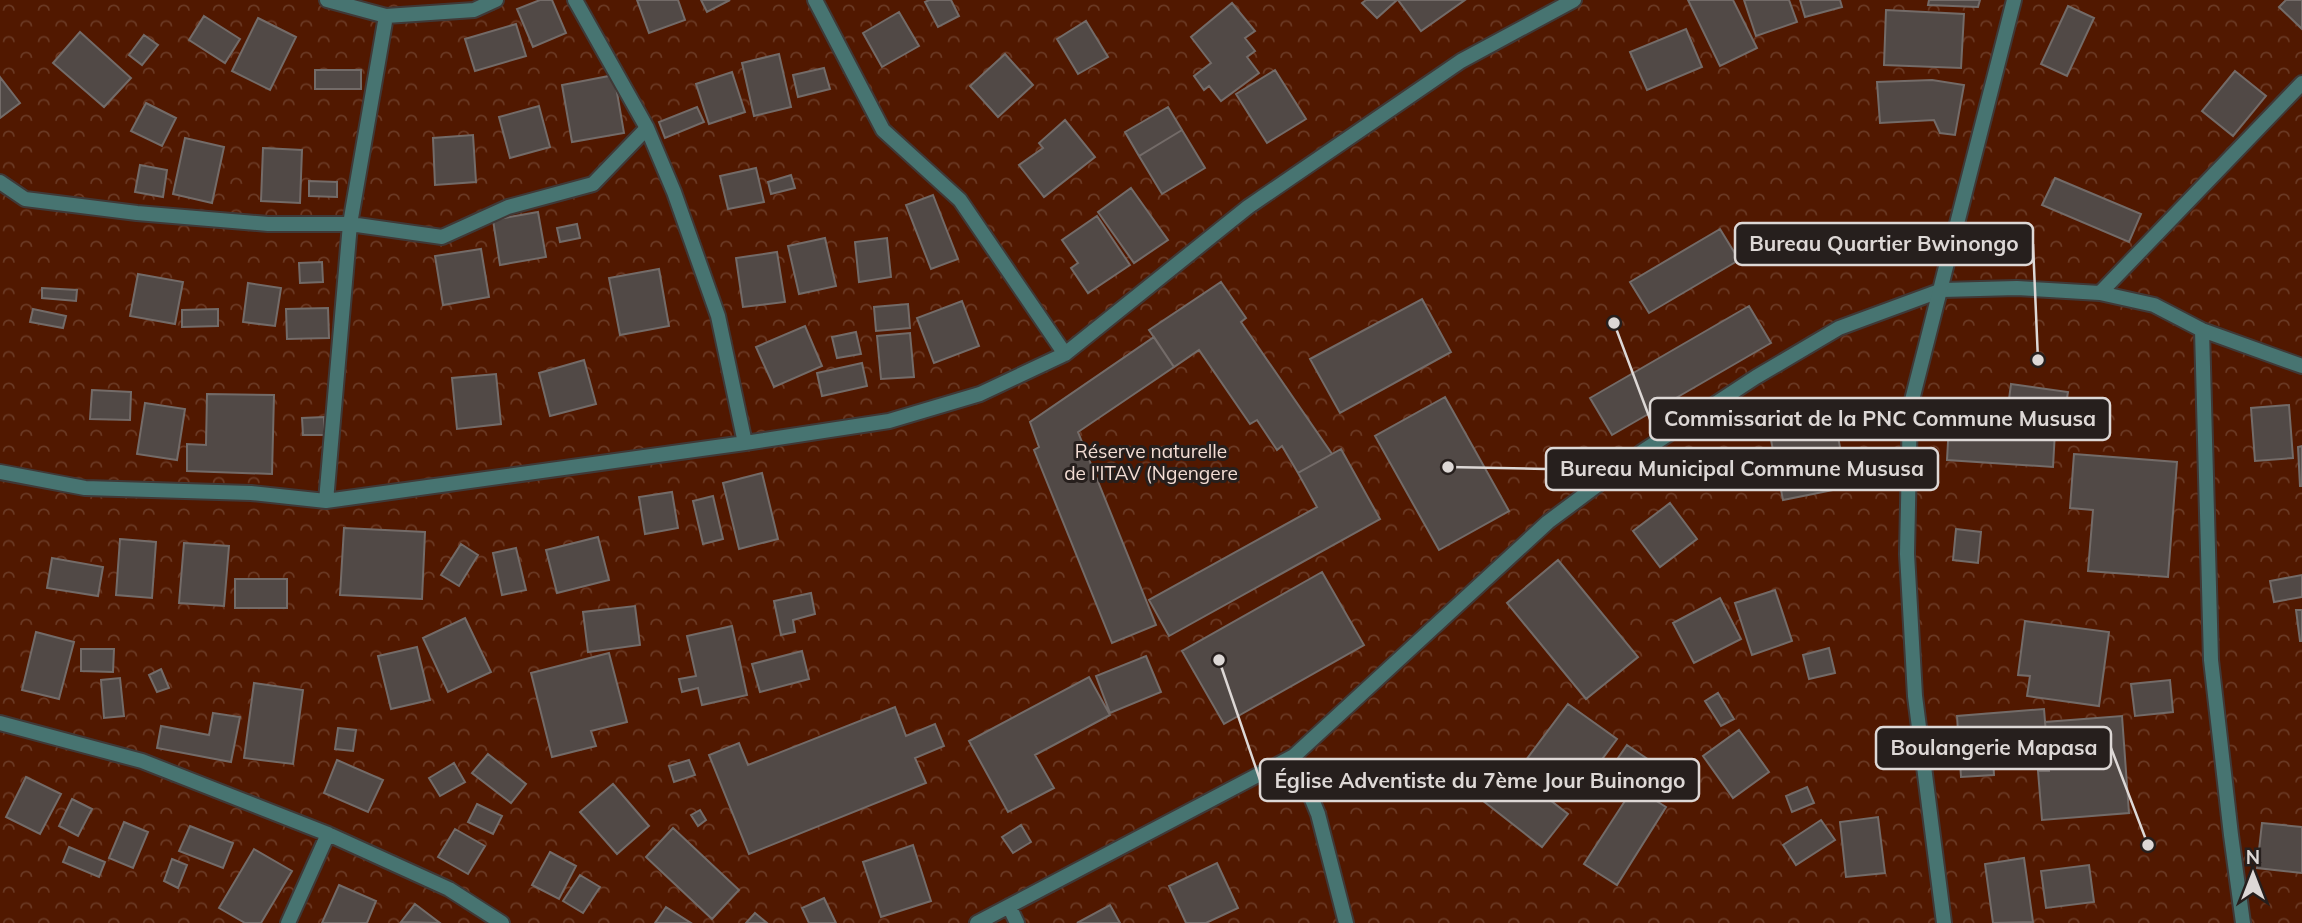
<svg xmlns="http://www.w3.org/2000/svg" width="2302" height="923" font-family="Mulish,sans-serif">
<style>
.park{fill:url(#park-crowns)}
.building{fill:#514946;stroke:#736b68;stroke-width:2}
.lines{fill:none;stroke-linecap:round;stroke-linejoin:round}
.minor-casing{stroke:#403937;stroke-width:18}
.tertiary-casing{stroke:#403937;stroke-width:18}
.minor{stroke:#477471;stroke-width:14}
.tertiary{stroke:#477471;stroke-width:14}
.labels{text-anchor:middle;stroke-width:6;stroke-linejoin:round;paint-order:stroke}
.park-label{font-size:19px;fill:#f3ddd4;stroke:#261f1d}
.leader{fill:none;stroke:#ddd8d6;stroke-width:2.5}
.callout-dot{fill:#ddd8d6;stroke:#261f1d;stroke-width:2.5}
.callout{fill:#261f1d;stroke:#ddd8d6;stroke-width:2.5}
.callout-label{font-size:21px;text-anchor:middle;font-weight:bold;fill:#ddd8d6}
</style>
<defs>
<pattern id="park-crowns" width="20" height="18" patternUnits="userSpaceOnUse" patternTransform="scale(1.75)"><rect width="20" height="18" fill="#511800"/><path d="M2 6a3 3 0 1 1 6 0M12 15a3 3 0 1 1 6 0" fill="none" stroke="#6a3924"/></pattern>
</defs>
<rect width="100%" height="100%" fill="#261f1d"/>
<!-- park -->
<path class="park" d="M0 0H2302V923H0Z"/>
<!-- building -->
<path class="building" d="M540 0H552L566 33 533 47 517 9Z
M637 0H678L685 20 649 33Z
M701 0H730L707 12Z
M929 0H951L959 16 938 27 925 2Z
M1366 0H1397L1377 18 1362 3Z
M1398 0H1465L1421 31Z
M1688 0H1733L1757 48 1720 66Z
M1744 0H1789L1797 22 1756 36Z
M1800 0H1840L1842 7 1805 17Z
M1929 0H1980L1978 7 1928 5Z
M2286 0H2302V29L2279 7Z
M1232 3 1255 31 1245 38 1255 51 1247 57 1259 73 1221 101 1209 86 1204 90 1194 76 1211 63 1191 37Z
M2068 6 2094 18 2067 76 2041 64Z
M1886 10 1964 14 1961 68 1884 65Z
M899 12 919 46 882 67 863 33Z
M204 16 240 39 225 63 189 40Z
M258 18 296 37 270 90 232 71Z
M1086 21 1108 57 1078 74 1057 39Z
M516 24 526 56 475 71 465 39Z
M1686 29 1702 67 1647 90 1630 52Z
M80 32 131 78 104 107 53 63Z
M144 35 158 45 142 65 129 55Z
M779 54 791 107 754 116 742 63Z
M1005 54 1033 85 998 117 970 86Z
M824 68 830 89 798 97 793 75Z
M315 70H361V89H315Z
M1275 70 1306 119 1267 143 1236 94Z
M2235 71 2266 96 2233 136 2202 111Z
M732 72 745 112 709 124 696 84Z
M614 75 624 133 572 142 562 85Z
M0 77 20 103 0 118Z
M1932 80 1964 85 1955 135 1940 133 1934 120 1880 123 1877 82Z
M146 103 176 118 162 146 131 131Z
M539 106 550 147 510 158 499 117Z
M697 107 704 122 665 138 659 122Z
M1168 107 1182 130 1139 156 1125 132Z
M1065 120 1095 157 1044 197 1019 165 1043 148 1039 143Z
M1182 130 1205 168 1162 194 1139 156Z
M473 135 476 182 435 185 433 138Z
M185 138 224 147 212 203 173 194Z
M263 148 302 150 300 203 261 201Z
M140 165 167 170 163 197 135 192Z
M756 168 764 202 728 209 720 176Z
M791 175 795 188 771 194 768 182Z
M2055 178 2141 214 2129 242 2042 205Z
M309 181 337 182V197L309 196Z
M1131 188 1168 240 1134 263 1098 212Z
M933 195 958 259 931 269 906 205Z
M538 212 546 257 500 265 493 220Z
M1097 216 1130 265 1088 293 1071 268 1078 263 1062 240Z
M577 224 580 238 560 242 557 228Z
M1720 229 1739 260 1649 313 1630 282Z
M825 238 836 286 799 294 788 246Z
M887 238 891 277 859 282 855 242Z
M481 249 489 297 443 305 435 256Z
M777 252 785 302 743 307 736 258Z
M322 262 323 282 300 283 299 263Z
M659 269 669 326 620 335 609 278Z
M138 274 183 282 175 324 130 316Z
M1221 282 1246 318 1241 322 1332 454 1298 473 1282 446 1277 450 1257 420 1250 424 1199 350 1174 367 1149 330Z
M248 283 281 288 275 326 243 322Z
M42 288 77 290 76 301 42 298Z
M1422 299 1451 352 1340 413 1310 359Z
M962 301 979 346 934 363 917 318Z
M908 304 910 328 876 331 874 307Z
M1749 306 1771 343 1612 435 1590 398Z
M328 308 329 338 287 339 286 309Z
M33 309 66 316 63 328 30 322Z
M218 309V326L182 327V310Z
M805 326 822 366 774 387 756 347Z
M856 332 861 354 837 358 832 337Z
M910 333 914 377 881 379 877 336Z
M1154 337 1174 367 1078 432 1156 625 1112 643 1034 450 1039 447 1030 422Z
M584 360 596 404 550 416 539 373Z
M862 363 867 386 822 396 817 373Z
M496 374 501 424 457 429 452 378Z
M2011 384 2068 392 2063 423 2007 415Z
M92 390 131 392 130 420 90 419Z
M207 394 274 395 272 474 187 471V444L206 445Z
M1445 397 1509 511 1439 550 1375 436Z
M145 403 185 409 177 460 137 454Z
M2289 405 2293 458 2255 461 2251 408Z
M1833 412 1848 487 1783 500 1768 425Z
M324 417V435H303L302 418Z
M1949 424 2055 431 2053 467 1947 460Z
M2302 446V486H2300L2298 447Z
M1341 449 1380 519 1169 636 1149 600 1317 507 1298 473Z
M2074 454 2177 462 2168 577 2088 571 2093 510 2070 508Z
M762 473 778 539 739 549 723 483Z
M672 492 678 528 645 534 639 497Z
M713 496 723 539 703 544 693 501Z
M1670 503 1697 539 1660 567 1633 531Z
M344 528 425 532 422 599 340 595Z
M1956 529 1981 532 1978 563 1953 560Z
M598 537 609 580 557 593 546 550Z
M120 539 156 542 152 598 116 595Z
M184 543 229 546 224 606 179 603Z
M461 544 478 555 459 586 441 575Z
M516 548 526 590 502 595 493 553Z
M52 558 103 567 98 596 47 588Z
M1558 560 1638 657 1586 699 1507 603Z
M1322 572 1364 645 1224 724 1182 651Z
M2302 575V597L2274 602 2270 581Z
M235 579H287V608H235Z
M1775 590 1792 641 1752 655 1735 603Z
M811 593 815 614 793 620 795 632 781 635 774 601Z
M1720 598 1741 639 1694 663 1673 623Z
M635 606 640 645 588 652 583 612Z
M2296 610H2302V641H2300Z
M465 618 491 672 448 692 423 638Z
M2025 621 2109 632 2099 706 2027 696 2030 676 2018 675Z
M732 626 747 695 702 705 698 688 682 692 679 679 696 676 687 636Z
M36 632 74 642 59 699 22 690Z
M417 647 430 700 391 709 378 656Z
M1829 648 1835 673 1809 679 1803 655Z
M81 649H114L113 672 81 671Z
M802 651 809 679 760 692 752 664Z
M609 653 627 722 591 731 596 746 552 757 531 673Z
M1146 656 1161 692 1110 713 1096 676Z
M161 669 169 688 157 692 149 675Z
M1089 677 1110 715 1035 755 1054 788 1008 812 969 741Z
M120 678 124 716 104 718 101 680Z
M2170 680 2173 712 2135 716 2131 684Z
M254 683 303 690 293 764 244 758Z
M1718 693 1734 719 1721 726 1705 701Z
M1568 704 1617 739 1572 800 1523 764Z
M895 707 906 736 935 724 944 746 915 758 926 783 749 854 709 755 739 743 748 765Z
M2044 709 2049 771H2038L2037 755 1993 758 1994 775 1961 777 1957 716Z
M213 713 240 717 231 762 157 748 161 726 209 735Z
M2122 716 2129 813 2042 820 2038 771H2049L2045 722Z
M338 728 356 730 353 751 335 749Z
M1739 730 1769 772 1733 798 1703 756Z
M1627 745 1649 760 1638 774 1618 758Z
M488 754 526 784 511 803 472 773Z
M337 760 383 780 368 812 324 793Z
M689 760 695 775 674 782 669 766Z
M454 763 465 782 440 796 429 778Z
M1507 767 1568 814 1542 847 1482 800Z
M26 777 61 794 40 834 6 817Z
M613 784 649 826 617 854 580 812Z
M1634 787 1666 807 1617 885 1584 864Z
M1807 787 1814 803 1792 812 1786 796Z
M72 799 92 809 78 836 59 826Z
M477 804 502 816 493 834 468 822Z
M700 810 706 820 698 826 691 815Z
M1878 817 1885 873 1846 877 1840 822Z
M1821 820 1835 840 1796 865 1783 845Z
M124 822 148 832 133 868 109 858Z
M2262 823 2302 827V873L2257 868Z
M1021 825 1031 842 1013 853 1002 837Z
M190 826 233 843 223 868 179 851Z
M673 828 739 890 712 919 646 857Z
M455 829 485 846 468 874 438 857Z
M913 845 931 901 881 917 863 862Z
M69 847 105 862 99 877 63 862Z
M254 849 292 871 261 923H245L219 908Z
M550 852 576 866 559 899 532 885Z
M2024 858 2033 922 1993 923 1985 864Z
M172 859 187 865 178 888 164 881Z
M1217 863 1238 908 1206 923H1186L1169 886Z
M2089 865 2094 902 2046 908 2041 871Z
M580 875 600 887 583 913 563 901Z
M339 885 376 901 367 923H322Z
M824 898 836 923H809L802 908Z
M415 904 440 923 401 922Z
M1110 905 1120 923H1077Z
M666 907 691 923H655Z
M755 913 767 923H746Z"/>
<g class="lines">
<!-- minor casing -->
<g class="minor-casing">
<path id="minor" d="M327 0 386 16 474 10 496 0
M575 0 647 128 674 192 718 316 745 443
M815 0 883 130 960 200 1065 354
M0 182 25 199 137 213 268 224H350L442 237 508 207 593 184 647 128
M2100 293 2302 83
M2202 330 2211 660 2231 835 2243 923
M0 472 85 488 251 493 326 501 745 443 889 421 980 394 1065 354 1248 207 1461 61 1574 0
M326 501 350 224 386 16
M0 723 142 761 328 834 449 889 502 923
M1294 756 1318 814 1346 923
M1009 906 1017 923
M288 923 328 834
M977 923 1294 756 1548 522 1643 451 1756 377 1839 328 1942 290 2017 288 2100 293 2154 305 2202 330 2302 366"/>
</g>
<!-- tertiary casing -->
<g class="tertiary-casing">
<path id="tertiary" d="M1944 923 1915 696 1907 554 1910 408 2014 0"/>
</g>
<!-- minor -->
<use href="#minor" class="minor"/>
<!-- tertiary -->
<use href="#tertiary" class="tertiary"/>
</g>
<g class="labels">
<!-- park labels -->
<g class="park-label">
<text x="1151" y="458">Réserve naturelle<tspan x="1151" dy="22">de l'ITAV (Ngengere</tspan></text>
</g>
</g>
<!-- callouts -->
<path class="leader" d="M2038 360L2033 244M1614 323L1650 419M1448 467L1546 469M2148 845L2111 748M1219 660L1260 780"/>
<g class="callout-dot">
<circle cx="2038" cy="360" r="7"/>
<circle cx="1614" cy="323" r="7"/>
<circle cx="1448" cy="467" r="7"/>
<circle cx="2148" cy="845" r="7"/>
<circle cx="1219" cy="660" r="7"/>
</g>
<g class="callout">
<rect x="1735" y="223" width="298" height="42" rx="7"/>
<rect x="1650" y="398" width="460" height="42" rx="7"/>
<rect x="1546" y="448" width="392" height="42" rx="7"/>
<rect x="1876" y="727" width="235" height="42" rx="7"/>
<rect x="1260" y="759" width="439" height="42" rx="7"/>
</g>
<g class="callout-label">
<text x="1884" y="251">Bureau Quartier Bwinongo</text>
<text x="1880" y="426">Commissariat de la PNC Commune Mususa</text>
<text x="1742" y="476">Bureau Municipal Commune Mususa</text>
<text x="1994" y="755">Boulangerie Mapasa</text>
<text x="1480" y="788">Église Adventiste du 7ème Jour Buinongo</text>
</g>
<!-- north arrow -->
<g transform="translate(2253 874)" stroke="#261f1d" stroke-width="5" paint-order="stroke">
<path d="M0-5L12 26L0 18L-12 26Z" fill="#ddd8d6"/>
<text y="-10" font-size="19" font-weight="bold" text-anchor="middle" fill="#ddd8d6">N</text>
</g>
</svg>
